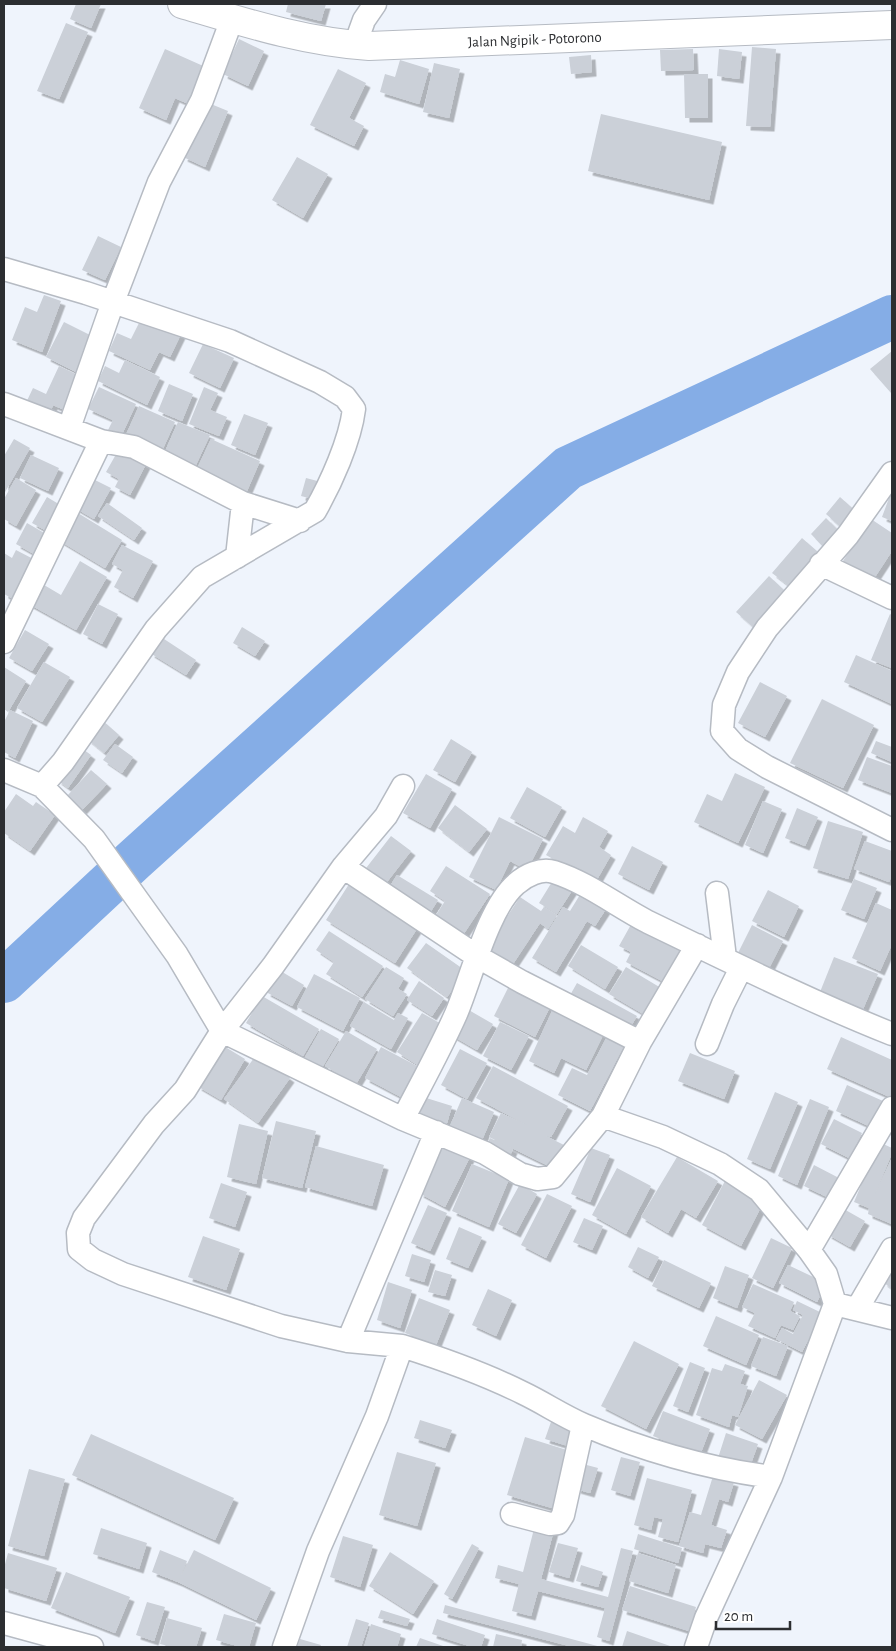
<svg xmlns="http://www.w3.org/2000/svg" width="896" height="1651" font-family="'Alegreya Sans',sans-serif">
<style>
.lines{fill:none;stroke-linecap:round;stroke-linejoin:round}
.river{stroke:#85ade6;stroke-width:44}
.building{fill:#cbd0d8;filter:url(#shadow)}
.minor-casing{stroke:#b6bbc3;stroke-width:25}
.tertiary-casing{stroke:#b6bbc3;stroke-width:30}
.minor{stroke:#fff;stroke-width:22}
.tertiary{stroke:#fff;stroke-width:28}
.labels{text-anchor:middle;stroke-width:5;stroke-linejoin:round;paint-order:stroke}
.street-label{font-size:15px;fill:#2c2e31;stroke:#fff}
</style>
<defs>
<filter id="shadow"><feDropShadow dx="4.5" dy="4.5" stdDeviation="0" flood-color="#0004"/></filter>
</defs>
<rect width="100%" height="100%" fill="#eff4fc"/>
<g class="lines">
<!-- river -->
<path class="river" d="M4 981 134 860 568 468 892 317"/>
</g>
<!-- building -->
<path class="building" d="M76 4H101L91 28 70 19Z
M288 4H326L321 21 286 12Z
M66 23 88 32 59 99 37 91Z
M239 39 264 51 248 86 223 74Z
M752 47 776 49 770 127 746 126Z
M165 49 210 69 193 106 175 98 166 120 139 108Z
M693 49 694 70 661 71 660 50Z
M719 49 742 52 739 79 717 76Z
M591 55 592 72 571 74 569 57Z
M400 60 429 69 419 104 380 92 385 74 395 77Z
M434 63 460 69 449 118 423 112Z
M338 69 366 83 349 118 364 126 354 146 310 125Z
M684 74H708V118H685Z
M206 102 228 111 205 167 183 157Z
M601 114 722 142 709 200 588 171Z
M297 157 328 174 303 218 272 200Z
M98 236 121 247 105 280 82 270Z
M44 295 61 301 42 352 12 340 25 307 37 312Z
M143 315 181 334 170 357 159 352 150 370 109 351 117 333 131 339Z
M64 322 98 339 84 376 46 357Z
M203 344 234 358 220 388 189 373Z
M892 351V394L870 369Z
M125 360 160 377 147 405 98 381 105 366 119 373Z
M59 366 84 378 69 412 53 405 48 418 24 407 33 388 46 394Z
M169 384 193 394 182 421 158 411Z
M99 387 136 404 119 441 106 434 113 420 88 409Z
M204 387 218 393 210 410 227 417 219 436 189 424Z
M139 406 175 422 161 453 125 437Z
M244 414 268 423 255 455 231 445Z
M178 422 210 435 194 469 163 456Z
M14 439 30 448 4 494V456Z
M211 439 260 461 247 491 197 469Z
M119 449 146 464 130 495 115 487 119 479 106 472Z
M31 455 59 468 48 491 20 478Z
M16 478 36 490 16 526 4 519V499Z
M91 478 111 488 94 519 75 508Z
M306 478 325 483 320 501 301 496Z
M892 490V521L882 517Z
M47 497 67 509 52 534 32 523Z
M840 497 860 515 845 531 826 514Z
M107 503 142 528 134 540 98 516Z
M73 510 122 540 105 568 55 538Z
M826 518 843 535 827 551 811 534Z
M871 519 892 533V551L873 580 843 561Z
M27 523 46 534 34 554 16 544Z
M802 538 818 552 789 586 772 573Z
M122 545 153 561 133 598 114 587 123 570 112 564Z
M16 550 41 563 19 602 4 594V553L12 558Z
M80 561 107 577 76 630 27 603 39 582 61 595Z
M769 576 785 591 753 627 736 612Z
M98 604 118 614 102 644 83 634Z
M890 614 892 615V668L871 660Z
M242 627 265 641 255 656 233 643Z
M25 630 49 644 32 671 9 658Z
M161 637 196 660 186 675 150 653Z
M856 655 892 671V704L844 682Z
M44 662 70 677 42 722 17 708Z
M4 667 26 681 8 712 4 709Z
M760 682 787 696 765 737 738 723Z
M822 699 874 725 843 788 790 763Z
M10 710 33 721 15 758 4 752V722Z
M102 720 119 735 104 753 87 739Z
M451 739 472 752 455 782 433 770Z
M876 741 892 747V762L871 753Z
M115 744 133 757 122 773 103 760Z
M80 747 91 755 68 788 57 780Z
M867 757 892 766V793L858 780Z
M91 770 107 784 82 810 67 796Z
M735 773 765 787 738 843 694 822 707 794 722 801Z
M426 774 452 789 430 828 403 813Z
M527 787 562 807 545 837 510 818Z
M16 794 33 806 36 802 55 815 30 851 4 833V812Z
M763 801 782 809 763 853 745 845Z
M455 805 487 829 469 852 438 828Z
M797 808 818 817 805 846 785 838Z
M499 817 543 839 527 870 510 861 496 890 469 877Z
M583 817 608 831 599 847 611 855 595 883 546 855 563 826 575 833Z
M828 821 863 832 848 879 813 868Z
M391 836 411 851 383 887 363 872Z
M865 841 892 851V875L889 882 854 869Z
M632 846 663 862 649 890 618 874Z
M446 866 490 894 459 941 431 923 445 901 430 891Z
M397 875 438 900 426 919 385 894Z
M555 877 573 889 557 914 539 903Z
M854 879 877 888 864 919 841 910Z
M351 881 420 924 395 963 326 920Z
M768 890 799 906 784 937 752 921Z
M581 893 606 909 595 926 587 921 556 972 532 958 563 907 570 911Z
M520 897 541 911 544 907 557 915 548 929 540 923 509 970 483 953Z
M876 903 892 910V944L880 971 852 958Z
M633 921 684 949 666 983 626 962 631 952 619 946Z
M752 925 783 941 766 974 735 959Z
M329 931 383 966 362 997 326 974 334 962 316 950Z
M426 943 466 971 447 997 407 968Z
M581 945 618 967 605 989 568 966Z
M834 957 878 974 863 1009 820 992Z
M386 967 404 978 398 989 407 994 393 1016 365 999Z
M626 967 661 988 645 1015 609 994Z
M279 970 304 985 292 1006 266 992Z
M314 974 360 998 343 1031 297 1007Z
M419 981 444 998 432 1016 407 1000Z
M511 982 552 1003 535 1037 494 1016Z
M577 983 637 1016 628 1031 569 997Z
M262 996 319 1029 303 1056 246 1023Z
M364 1002 394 1020 398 1013 408 1018 391 1049 350 1026Z
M554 1007 605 1031 586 1070 561 1058 554 1073 529 1061Z
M467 1009 493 1024 477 1050 451 1035Z
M422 1013 445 1026 419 1066 397 1052Z
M500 1022 529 1036 511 1070 483 1056Z
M321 1029 339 1039 317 1076 300 1066Z
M346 1031 377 1049 356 1084 325 1066Z
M610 1031 627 1040 590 1111 558 1095 572 1068 587 1075Z
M841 1037 892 1060V1098L827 1069Z
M222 1045 245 1059 221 1100 197 1086Z
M381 1047 417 1066 401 1097 365 1078Z
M460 1049 487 1063 467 1099 441 1085Z
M690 1053 735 1071 724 1099 678 1081Z
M257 1054 290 1078 258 1123 224 1099Z
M493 1066 568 1106 551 1137 544 1135 566 1146 555 1169 489 1137 501 1113 527 1125 476 1098Z
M847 1085 883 1101 871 1127 836 1111Z
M775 1092 798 1102 770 1169 747 1159Z
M423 1097 452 1106 445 1130 416 1121Z
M462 1098 494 1112 482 1140 450 1126Z
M810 1099 829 1107 797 1185 778 1176Z
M834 1119 862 1133 849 1158 821 1144Z
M276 1121 316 1131 302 1188 262 1178Z
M239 1124 268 1131 256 1184 227 1177Z
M490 1138 513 1149 508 1160 485 1148Z
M879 1142 892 1148V1153L875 1194 892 1158V1224L868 1214 869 1208 854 1202Z
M444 1144 470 1157 445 1207 419 1193Z
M316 1146 384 1165 372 1206 305 1187Z
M591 1148 610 1155 590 1202 571 1194Z
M677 1157 718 1181 696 1218 681 1209 668 1233 641 1217Z
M472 1164 509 1179 489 1227 452 1211Z
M814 1165 839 1178 829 1198 804 1186Z
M617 1168 651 1186 626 1234 592 1215Z
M726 1179 765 1199 741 1246 702 1225Z
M221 1183 247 1192 235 1227 209 1218Z
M520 1184 537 1194 516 1233 498 1224Z
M547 1194 572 1206 546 1258 521 1245Z
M428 1205 447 1213 430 1251 411 1243Z
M842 1208 865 1221 850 1247 827 1234Z
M584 1218 603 1226 592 1250 573 1242Z
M459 1227 482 1237 468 1268 446 1259Z
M203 1236 240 1249 226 1290 188 1277Z
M771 1238 792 1248 773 1288 752 1278Z
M638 1247 659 1257 648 1278 628 1267Z
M412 1254 431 1260 424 1282 405 1276Z
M664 1260 711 1283 699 1308 652 1286Z
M788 1265 826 1283 817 1302 779 1283Z
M725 1266 749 1275 737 1308 713 1298Z
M892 1269V1289L883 1282Z
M435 1270 452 1275 445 1296 428 1292Z
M388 1282 412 1290 400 1328 377 1320Z
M753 1284 794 1302 790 1311 800 1316 793 1330 781 1325 775 1338 748 1326 755 1313 742 1307Z
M488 1289 512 1300 496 1336 472 1325Z
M419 1298 450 1310 436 1345 405 1333Z
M797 1301 822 1313 802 1352 776 1339 782 1328 793 1334 803 1315 793 1310Z
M716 1316 759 1335 746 1365 703 1346Z
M763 1337 788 1346 776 1376 751 1366Z
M634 1341 679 1364 646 1429 601 1406Z
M690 1362 705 1368 688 1412 673 1406Z
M725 1364 745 1371 740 1384 748 1386 738 1417 732 1415 729 1427 696 1415 712 1368 722 1371Z
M759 1380 787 1395 762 1439 735 1425Z
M663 1411 710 1429 700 1455 653 1436Z
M552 1419 574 1425 568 1446 545 1439Z
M420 1420 452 1430 445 1448 414 1438Z
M726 1433 758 1444 749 1469 718 1458Z
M91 1434 234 1498 215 1540 72 1475Z
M525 1437 570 1451 552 1508 507 1495Z
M397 1452 436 1463 417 1526 379 1515Z
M621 1457 640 1462 630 1496 611 1490Z
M583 1464 598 1468 590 1493 576 1489Z
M29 1469 65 1479 44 1556 8 1546Z
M713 1476 734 1482 728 1502 719 1499 711 1525 727 1530 721 1548 705 1544 703 1553 679 1546 690 1512 701 1515Z
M647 1478 692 1490 678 1542 658 1537 663 1519 654 1517 651 1530 634 1525Z
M536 1521 555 1526 541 1579 608 1597 621 1548 633 1551 609 1641 597 1637 605 1608 538 1591 531 1616 512 1611 519 1584 495 1578 498 1565 523 1572Z
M101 1528 147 1543 139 1569 93 1554Z
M638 1534 682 1548 678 1563 634 1549Z
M343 1536 373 1545 360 1587 330 1577Z
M558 1543 578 1548 569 1578 549 1572Z
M472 1544 479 1548 452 1599 444 1594Z
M160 1550 187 1561 179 1580 194 1550 271 1588 256 1620 178 1582 152 1572Z
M390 1552 434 1581 413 1614 369 1586Z
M8 1553 57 1568 46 1601 4 1588V1568Z
M638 1553 676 1565 668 1593 629 1581Z
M581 1565 603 1572 598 1587 576 1581Z
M66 1572 130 1597 115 1633 51 1608Z
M630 1586 696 1607 689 1631 622 1610Z
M147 1602 165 1607 154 1641 136 1635Z
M445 1605 601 1647H573L443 1613Z
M381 1610 410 1619 407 1626 378 1618Z
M224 1614 256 1623 249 1647H241L216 1640Z
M167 1618 202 1628 196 1647H173L160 1644Z
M356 1619 369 1623 361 1647H347Z
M437 1619 485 1635 481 1647H472L432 1634Z
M371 1624 401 1634 397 1647H364Z
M627 1631 673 1647H622Z
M496 1634 522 1640 521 1647H493Z
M420 1638 446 1647H416Z
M300 1639 321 1645 320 1647H297Z"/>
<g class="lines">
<!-- minor casing -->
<g class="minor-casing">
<path id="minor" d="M355 45 364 20 375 4
M4 269 86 293 230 341 320 382 345 397 354 409C350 441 331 483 315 511L202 577 156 629 63 762 42 786
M4 404 101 441 134 447 243 503 300 521
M69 428 113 302 159 182 202 100 232 19
M892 473 848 535 767 628 738 672 724 705 722 731 738 749 767 767 892 830
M237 557 243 503
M821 564 892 598
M4 642 101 441
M4 770 42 786 94 839 177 955 222 1031 185 1090 154 1124 84 1218 78 1233 79 1249 93 1260 123 1274 281 1326 348 1341 402 1346
M403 786 386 816 343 867 273 966 222 1031 403 1119 485 1153 520 1174 537 1179 553 1177 603 1116 640 1042 697 945
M343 867 478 957 522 982 640 1042
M717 893 725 958
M707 1044 723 1004 741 968
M603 1116 663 1137 720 1164 759 1190 809 1250 826 1274 835 1304
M403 1119C421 1084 440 1050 456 1014 471 979 488 908 516 884 526 875 541 868 554 872 588 883 617 906 648 922 729 961 809 1001 892 1034
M809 1250 892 1108
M857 1309 892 1249
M348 1341 436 1132
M512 1514 550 1524 558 1523 563 1515 583 1425
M4 1623 92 1647
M284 1647 318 1551 377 1416 402 1346C443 1359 485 1374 523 1393 544 1403 563 1416 584 1425 645 1451 706 1468 771 1477
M696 1647 706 1618 771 1477 835 1304 892 1318"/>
</g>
<!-- tertiary casing -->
<g class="tertiary-casing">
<g id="tertiary">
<path id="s1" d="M182 4C243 22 305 42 369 46L892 25"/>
</g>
</g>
<!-- minor -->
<use href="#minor" class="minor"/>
<!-- tertiary -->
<use href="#tertiary" class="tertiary"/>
</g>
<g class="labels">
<!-- street labels -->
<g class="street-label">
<text dy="5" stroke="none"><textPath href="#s1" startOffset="358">Jalan Ngipik - Potorono</textPath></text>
</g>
</g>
<!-- border -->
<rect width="896" height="1651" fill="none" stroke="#2c2e31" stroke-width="10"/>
<!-- scale -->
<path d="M716 1621v8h74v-8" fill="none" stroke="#2c2e31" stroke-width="2.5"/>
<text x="724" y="1621" font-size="15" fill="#2c2e31" stroke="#ffffff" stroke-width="4" paint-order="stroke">20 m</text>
</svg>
